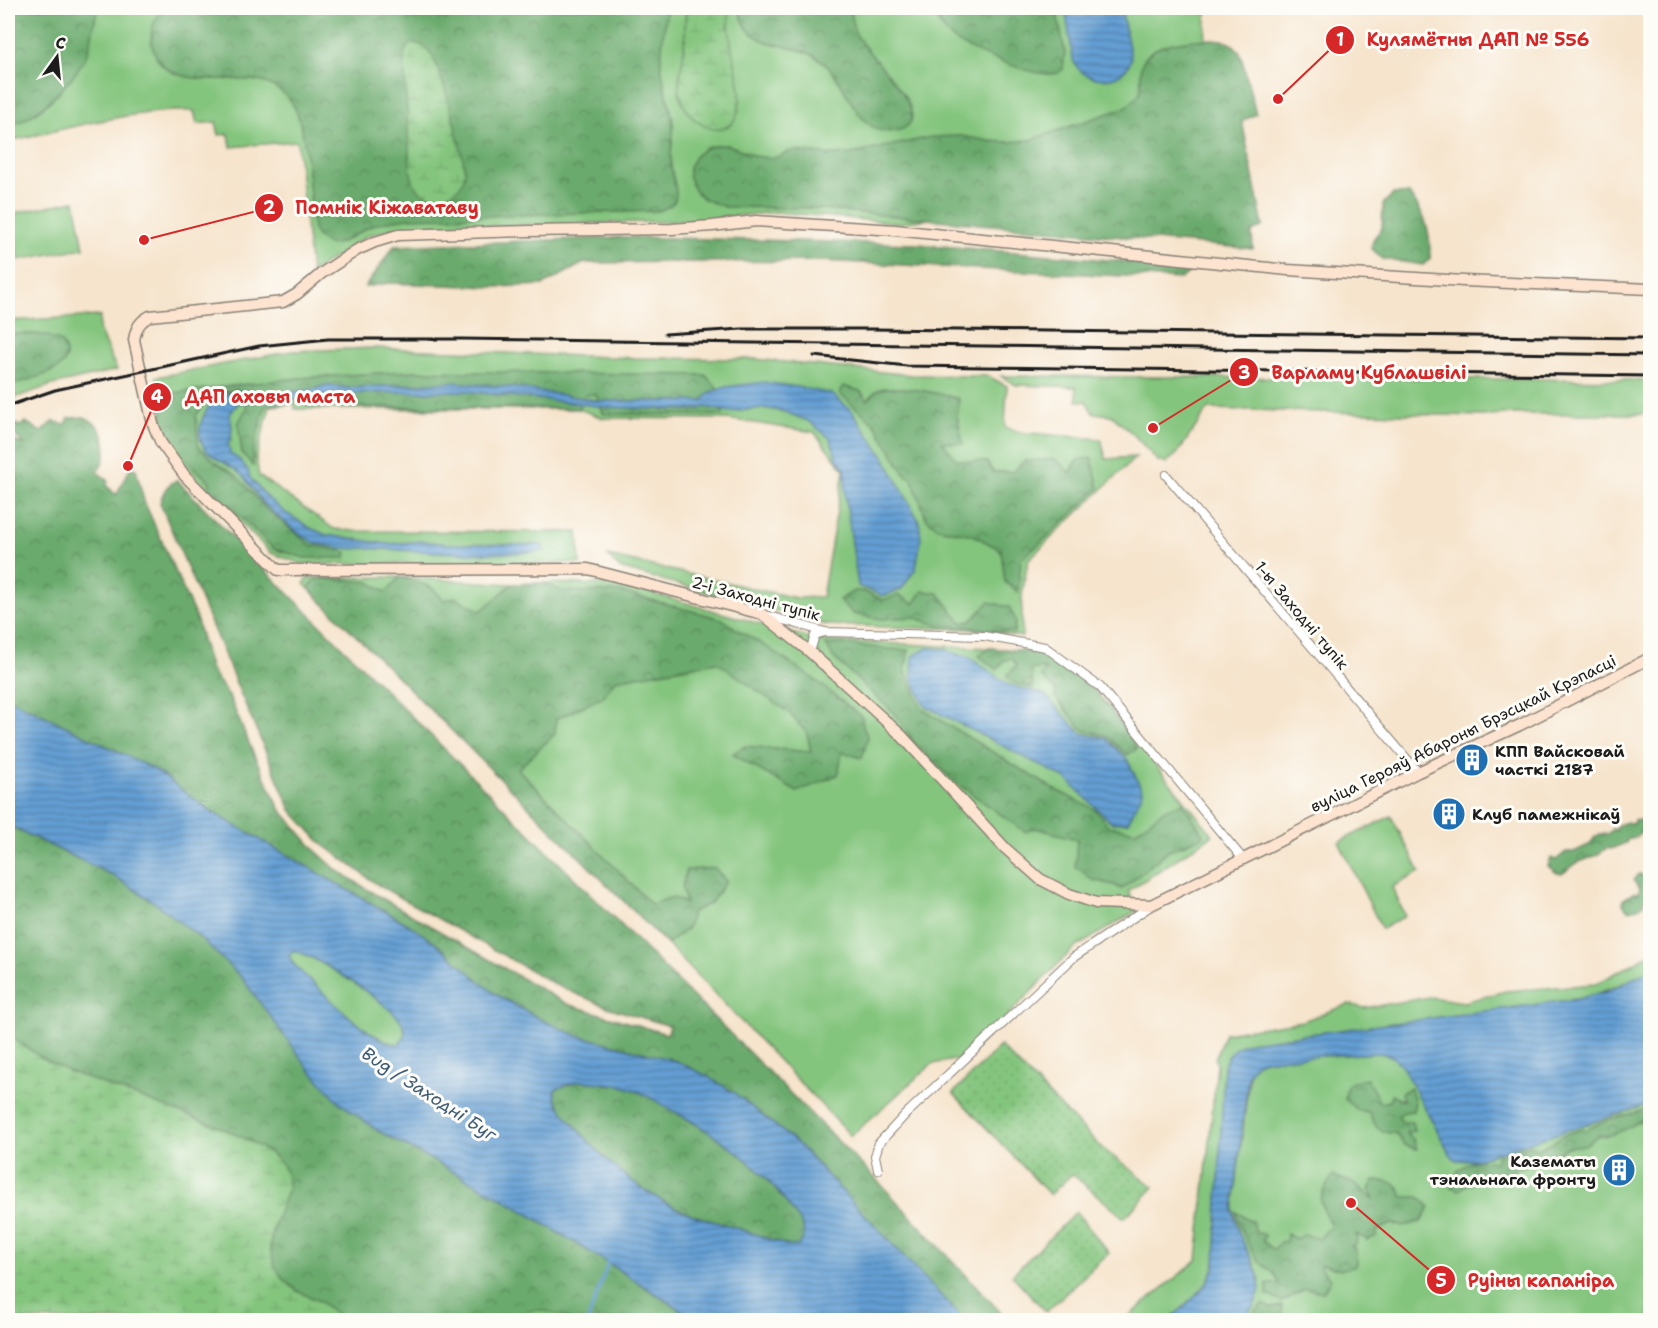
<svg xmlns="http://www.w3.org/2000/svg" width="1658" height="1328" font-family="'Shantell Sans',sans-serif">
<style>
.green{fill:#84c57e;stroke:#50704d;stroke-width:1.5}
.forest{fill:url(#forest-crowns);stroke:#446344;stroke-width:1.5}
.wetland{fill:url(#wetland-marsh);stroke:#50704d;stroke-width:1.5}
.garden{fill:url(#garden-dots);stroke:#50704d;stroke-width:1.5}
.water{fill:url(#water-rules);stroke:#405d78;stroke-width:1.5;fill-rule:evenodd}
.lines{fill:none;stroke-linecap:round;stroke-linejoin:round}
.stream{stroke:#639ed3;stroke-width:3}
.street-casing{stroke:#898074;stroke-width:10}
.secondary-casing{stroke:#898074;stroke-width:13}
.street{stroke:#fff;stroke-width:8}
.secondary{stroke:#fde4d1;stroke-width:10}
.rail{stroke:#1c1c1c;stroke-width:3}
.labels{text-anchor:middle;stroke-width:6;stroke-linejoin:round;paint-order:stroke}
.street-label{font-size:16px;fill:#1c1c1c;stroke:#fdfcf7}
.poi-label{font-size:16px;font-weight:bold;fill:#1c1c1c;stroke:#fdfcf7;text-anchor:start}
.water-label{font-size:18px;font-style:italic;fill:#405d78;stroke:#fdfcf7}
.leader{fill:none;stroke:#d62828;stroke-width:2}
.callout-dot{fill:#d62828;stroke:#fdfcf7;stroke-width:2}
.mark-label{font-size:18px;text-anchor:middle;font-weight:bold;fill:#fff}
.callout-label{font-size:18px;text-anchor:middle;font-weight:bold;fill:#d62828;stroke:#fdfcf7;stroke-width:6;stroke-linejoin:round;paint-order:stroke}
</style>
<defs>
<pattern id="forest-crowns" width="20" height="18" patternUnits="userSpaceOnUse" patternTransform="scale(1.5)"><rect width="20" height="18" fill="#6baa6d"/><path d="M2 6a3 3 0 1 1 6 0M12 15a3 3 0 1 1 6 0" fill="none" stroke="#578a59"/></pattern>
<pattern id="wetland-marsh" width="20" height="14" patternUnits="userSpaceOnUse" patternTransform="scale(1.5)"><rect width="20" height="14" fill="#84c57e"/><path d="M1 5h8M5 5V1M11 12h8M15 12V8" fill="none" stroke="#71a96c"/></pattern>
<pattern id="garden-dots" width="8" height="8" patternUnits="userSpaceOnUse" patternTransform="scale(1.5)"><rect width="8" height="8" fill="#84c57e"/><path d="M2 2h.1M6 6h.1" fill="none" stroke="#71a96c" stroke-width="1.8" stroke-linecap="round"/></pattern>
<pattern id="water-rules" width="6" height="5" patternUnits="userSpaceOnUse" patternTransform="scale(1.5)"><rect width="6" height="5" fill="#639ed3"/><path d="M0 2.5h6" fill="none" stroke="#5180aa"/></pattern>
</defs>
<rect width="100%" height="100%" fill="#fdfcf7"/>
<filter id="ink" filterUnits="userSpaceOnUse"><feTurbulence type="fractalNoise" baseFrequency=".0167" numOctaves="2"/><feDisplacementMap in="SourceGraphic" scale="12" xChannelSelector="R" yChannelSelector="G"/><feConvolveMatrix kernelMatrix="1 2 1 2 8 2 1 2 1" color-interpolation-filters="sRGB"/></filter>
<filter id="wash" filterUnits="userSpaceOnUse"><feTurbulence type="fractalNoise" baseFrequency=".008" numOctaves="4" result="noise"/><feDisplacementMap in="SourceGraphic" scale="24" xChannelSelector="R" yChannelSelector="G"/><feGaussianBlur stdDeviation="1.35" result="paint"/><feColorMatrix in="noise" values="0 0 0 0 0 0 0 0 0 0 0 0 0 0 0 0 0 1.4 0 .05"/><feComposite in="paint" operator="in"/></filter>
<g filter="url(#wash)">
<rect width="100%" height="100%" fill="#f6e4cc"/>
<!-- green -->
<path class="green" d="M8 8H1206L1203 183 900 223 776 212 691 221 395 228 367 236 311 273 297 141 231 147 229 134 219 135 216 122 197 124 194 111C133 109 68 129 8 141Z
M75 201 84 248 18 260 9 214Z
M100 316 99 330 117 370 52 385 8 400V321Z
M374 348 635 358 755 359 912 375 988 376 1007 386 1005 427 1018 432 1101 439 1106 459 1136 457 1028 560 1022 595V637L983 630 826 625 619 568 608 556 796 598 822 597 844 470 814 432 727 419 603 418 579 409H295V404L270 406 256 458 259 476 334 529 354 531 578 532 580 563 302 564 271 553 205 487 174 452 158 399 156 377 292 351Z
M1001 376 1650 380V414H1505L1483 416 1208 409 1177 454 1166 463 1158 461 1132 433 1111 415 1093 413 1086 401H1077L1076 387 1016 385Z
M400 577 512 584 543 583 623 585 817 640 989 648 1042 652 1095 691 1213 835 1128 891 1138 910 1073 949 966 1058 932 1064 851 1136 667 944 304 584 308 578Z
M1391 816 1420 872 1392 887 1405 916 1382 929 1339 842Z
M293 951C309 951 395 1007 402 1023 406 1030 406 1038 399 1044 373 1046 318 987 298 969L292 962 289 956Z
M1650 954V970C1626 982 1604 993 1577 999L1250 1042 1224 1067 1216 1255C1213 1287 1191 1300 1169 1320H1124L1197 1260 1217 1064 1215 1059 1225 1033 1303 1021 1349 1004 1364 1008 1430 997 1464 1002 1506 991 1596 984Z
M1379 1053 1392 1056 1398 1060 1471 1161 1650 1104V1320H1241L1254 1306 1260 1280 1254 1264 1239 1233 1233 1211 1250 1071 1256 1063 1268 1059Z"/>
<!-- forest -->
<path class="forest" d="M8 8H98C93 23 93 39 87 54 77 76 47 108 25 119 20 122 13 123 8 125Z
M165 8H667C665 26 661 44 661 63 662 84 671 103 673 123 674 137 670 151 671 165 671 176 680 192 674 202 670 207 664 209 658 211L408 218C396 220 382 221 371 226 350 235 329 261 313 229 309 198 308 122 290 100 284 92 272 85 263 82 229 73 161 94 152 44 149 28 155 18 165 8Z
M739 8H852C851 17 852 25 856 34 866 54 919 99 911 121 909 126 902 130 897 131 858 138 850 89 828 67 823 61 813 55 806 52 784 44 753 46 743 21 741 17 740 12 739 8Z
M934 8H1056L1065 53 1063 69C1060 72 1056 74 1051 74 1031 75 969 51 953 39 943 31 936 20 934 8Z
M1209 39C1223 39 1234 41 1241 55L1256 114 1242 121 1263 226 1252 232 1253 249 807 208 725 207 704 199 694 190 689 177V167L696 155 705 148 718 145H729L755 156 768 158 778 157 788 152 797 151 830 155 851 154 931 137 961 136 989 141 1009 142 1030 140 1124 108C1145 93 1140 91 1141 69 1144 41 1188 41 1209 39Z
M1393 194H1409C1426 215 1431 232 1430 259L1423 265 1383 259 1371 248 1374 238 1382 228 1383 204Z
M629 237 917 244 1195 267 1181 279 823 261 584 263 543 285 494 287 389 283 365 287 394 246Z
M8 334C25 334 63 330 66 353 67 358 65 362 61 366 51 375 21 382 8 386Z
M413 371 705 375 716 386 723 415 603 414 596 394 585 395 579 409 307 406 301 401 265 406 253 452V466L242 453 238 424 247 407 237 389 212 395 196 415 198 446 215 462 237 476 266 509 311 545 347 552 346 558H304L274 549 209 486 210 482C187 461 140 425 172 393L298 378Z
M843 386 860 391 868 400C871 397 874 391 878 390 892 383 943 394 959 399L957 416 963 444 942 442 957 460 987 462 993 472H1013L1024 461 1056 459 1070 473 1078 460 1092 458 1099 488 1048 536 1021 559 1018 592 1005 582 1001 550 973 535 938 528 926 518 912 479 905 474 874 423 840 394Z
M84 417C107 427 112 453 97 472L108 480 107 486 116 495 131 467 136 469 144 501 196 618 211 670 229 696 255 757 280 809 316 851 337 870 373 893 567 1004 667 1034 670 1026 610 1008 560 987 378 885 321 843 291 810 242 697 160 503C163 492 166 485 177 480L264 569 875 1178 1008 1320H964L797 1143 733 1092 707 1076 676 1061 575 1035 542 1020 497 995 479 981 437 944 409 925 212 812 155 770 8 698V439L25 445 11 432 15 424 20 426 26 422 41 432 54 421 65 425 69 418Z
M400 577 431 587 444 600 455 597 481 611 512 584 543 583 562 591 621 592 722 619 741 632 762 644 810 676 862 717 863 727 868 737 862 758 842 752 838 775 797 792 732 754 745 746 811 752 807 733 789 713 717 662 615 680 603 697 556 719 555 734 518 769 651 904 673 897 686 904 682 887 686 870 715 868 726 881 711 903 692 912 688 928 667 944 308 588 318 578 369 582 386 592Z
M854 591H863L883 600 899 595 914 604 923 591 938 593 962 623 972 620 989 602 1009 607 1016 621 1014 632 964 627 939 626 914 617 881 619 853 614 839 600Z
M844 644 888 649 909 650 905 670 922 709 1052 788 1096 810 1108 826 1136 831 1164 810 1183 802 1204 836 1168 851 1122 889 1114 885 1093 880 1075 866 1077 839 1035 828 1025 832 955 782 913 742 894 713 833 657 826 645Z
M989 648 1042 652 1095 691 1109 707 1137 749 1127 755 1107 736 1083 730 1055 697 1056 691 1041 676 1046 669H1031L1033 688 1014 683 1006 676 1017 665 1012 659 1004 660 997 670 979 656Z
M1649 816 1650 818V828L1632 839H1628L1626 843 1611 849 1607 848 1597 855 1577 863 1562 874 1557 873 1548 866 1551 858 1556 860 1566 852H1574L1591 844C1594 835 1599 834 1608 834L1612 829 1616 830 1618 825 1627 822 1633 824 1634 820 1639 821 1642 817 1646 818Z
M8 825 112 875 154 902 202 939 241 977 340 1103 377 1130 507 1201 608 1263 696 1320H571L565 1318 520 1314 515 1320H420C412 1317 406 1319 398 1320 389 1322 357 1322 348 1320 340 1319 326 1305 317 1300 311 1297 303 1295 296 1291 254 1261 274 1226 288 1188L270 1153 248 1140 219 1127 68 1071C46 1061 26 1049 8 1034Z
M1639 874C1645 875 1646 879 1647 885H1650V897L1644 900V904L1638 908 1628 910 1623 904 1624 899 1635 892 1638 894 1640 888 1633 880Z
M1367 1079 1380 1103 1389 1101 1392 1094 1403 1101 1401 1093 1410 1088 1415 1101 1413 1111 1404 1112 1398 1116 1402 1122H1412L1414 1131 1406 1133 1413 1139 1417 1149 1404 1145 1396 1133C1378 1134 1375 1127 1369 1112L1359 1111 1345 1099 1347 1086 1354 1081Z
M579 1081C596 1082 613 1083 629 1088 643 1092 657 1102 670 1109 720 1137 754 1159 789 1206 800 1220 811 1230 798 1246H789C770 1240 752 1233 733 1227 720 1223 706 1220 693 1215 647 1198 608 1165 577 1128 568 1117 553 1104 555 1089Z
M1650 1108V1115C1637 1122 1614 1139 1599 1135L1585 1145 1567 1147 1549 1159 1520 1168 1515 1166 1516 1170C1496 1175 1475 1179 1459 1190L1451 1187 1460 1181 1457 1172C1466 1162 1483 1158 1496 1163L1497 1156 1506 1153 1510 1157 1512 1156 1514 1150 1531 1145 1537 1149 1551 1144 1561 1136 1581 1129 1587 1130C1606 1117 1630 1116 1650 1108Z
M1333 1176 1354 1183 1374 1200 1369 1189 1374 1181C1390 1181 1397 1180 1403 1197H1419L1430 1207 1421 1222 1403 1226 1392 1224 1377 1230V1236L1367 1240 1356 1234 1357 1243 1351 1246 1356 1249V1265L1341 1270 1321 1264 1320 1267 1331 1279 1323 1292 1305 1289 1282 1302 1267 1295V1284H1279C1274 1268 1267 1271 1258 1260 1251 1250 1237 1223 1236 1212L1252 1221 1256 1232 1265 1235 1263 1241 1274 1250 1280 1242H1286L1287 1234 1296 1239 1305 1234 1319 1239 1331 1226C1320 1201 1315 1200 1333 1176Z
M1263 1304 1271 1308 1282 1306V1320H1245Z"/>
<!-- wetland -->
<path class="wetland" d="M686 8H728C729 20 729 32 731 44 734 66 743 86 739 108 730 148 686 124 680 95 677 82 681 71 683 58 685 41 685 24 686 8Z
M414 43C419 44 424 45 427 49 441 61 457 137 463 158 463 163 465 169 465 173 462 194 437 204 420 191 413 186 412 177 410 169L404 57C405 49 406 46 414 43Z
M8 1034C26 1049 46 1061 68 1071L219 1127 248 1140 270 1153 281 1163 287 1175 288 1188 272 1231 270 1248 274 1264 282 1278 297 1291 319 1301 345 1320H8Z
M537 1310 550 1312 571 1320H515C521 1312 527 1311 537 1310Z"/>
<!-- garden -->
<path class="garden" d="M1000 1046 1102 1148 1154 1187 1124 1218 1072 1174 1050 1195 953 1093Z
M1076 1212 1109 1253 1046 1312 1012 1275Z"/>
<!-- water -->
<path class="water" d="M1065 8H1121L1131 58C1125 87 1082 84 1073 60Z
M453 382 519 388 601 401H702L711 392 726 387 764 382 797 387 832 394 852 411 884 457 919 521 921 539 916 568 901 590 883 596 858 586 845 493V469L837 459 830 438 808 421 785 412 763 408 730 412 706 407 691 410 604 407 548 400 464 391 364 393 238 403 230 414 232 428 231 438 228 445 231 454 240 460 248 470 250 478 269 499 286 513 310 528 326 535 388 544 423 541 448 544 542 545 545 551C485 557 423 551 363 548 351 550 325 547 313 542 301 537 275 514 265 505 256 495 249 482 239 473 226 461 202 457 200 436 198 423 207 409 214 398L235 391H260L271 394 315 389 326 385 348 388Z
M927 648 945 649 954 653 967 656 1009 685 1044 694 1081 733 1106 738 1127 759 1143 792 1128 822 1112 823 1065 778 925 706 912 678 913 656Z
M8 698 155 770 212 812 409 925 437 944 479 981 497 995 542 1020 575 1035 676 1061 707 1076 733 1092 797 1143 964 1320H696L608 1263 507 1201 377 1130 340 1103 309 1069 241 977 202 939 154 902 112 875 8 825ZM293 951C309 951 395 1007 402 1023 406 1030 406 1038 399 1044 373 1046 318 987 298 969L292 962 289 955ZM579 1081C596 1082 613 1083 629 1088 643 1092 657 1102 670 1109 720 1137 755 1160 789 1206 799 1220 811 1230 798 1246H789C770 1240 752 1233 733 1227 720 1223 706 1220 693 1215 647 1198 608 1165 577 1128 568 1117 553 1104 555 1089Z
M1650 970V1104L1471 1161 1456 1160 1450 1154 1402 1066 1392 1056 1379 1053 1268 1059C1257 1061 1251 1066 1248 1077L1233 1211 1239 1233 1257 1272 1260 1289 1254 1306 1241 1320H1169C1187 1304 1208 1289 1215 1265L1224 1067C1227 1053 1236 1045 1250 1042L1577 999 1608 991Z"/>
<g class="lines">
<!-- stream -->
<path class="stream" d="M588 1320 609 1260"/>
</g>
</g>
<g filter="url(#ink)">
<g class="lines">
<!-- street casing -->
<g class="street-casing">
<path id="street" d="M1650 8V10
M1166 475 1418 772
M766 615 825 632 984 636 1045 647 1100 687 1243 859
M810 652 815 635 825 632
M878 1170 875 1156 879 1143 906 1114 1074 957 1152 905"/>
</g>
<!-- secondary casing -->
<g class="secondary-casing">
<path id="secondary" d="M1650 289 1464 281 1288 270 895 230 756 221 712 226 672 229 529 231 398 235 375 242 357 250 322 273 297 294 283 302 150 316C139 322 136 328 134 340L153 424 161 443 185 476 278 570 588 569 762 614 810 652 901 735 1005 848 1040 879 1069 894 1096 903 1151 905 1418 772 1520 725 1650 658"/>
</g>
<!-- street -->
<use href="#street" class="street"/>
<!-- secondary -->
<use href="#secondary" class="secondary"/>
<!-- rail -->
<path class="rail" d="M665 334 742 329H871L1650 338
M814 356 907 366 1650 376
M8 406 55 390 259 346 328 339H462L1650 355"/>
</g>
</g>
<!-- icons -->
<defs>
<g id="building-disc" transform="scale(1.725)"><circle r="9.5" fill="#1f6fb2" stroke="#fdfcf7"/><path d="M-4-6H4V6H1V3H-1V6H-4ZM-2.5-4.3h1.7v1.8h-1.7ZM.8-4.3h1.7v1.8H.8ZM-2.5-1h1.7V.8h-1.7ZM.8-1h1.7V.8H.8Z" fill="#fff"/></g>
</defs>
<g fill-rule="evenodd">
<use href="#building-disc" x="1472" y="760"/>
<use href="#building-disc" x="1449" y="814"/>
<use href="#building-disc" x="1619" y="1170"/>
</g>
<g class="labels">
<!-- street labels -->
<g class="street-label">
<text transform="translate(756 598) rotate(15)" y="6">2-і Заходні тупік</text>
<text transform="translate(1302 615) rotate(50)" y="6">1-ы Заходні тупік</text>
<text transform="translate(1463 733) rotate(-26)" y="6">вуліца Герояў Абароны Брэсцкай Крэпасці</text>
</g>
<!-- poi labels -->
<g class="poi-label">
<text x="1495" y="757">КПП Вайсковай<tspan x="1495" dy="18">часткі 2187</tspan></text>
<text x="1472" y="820">Клуб памежнікаў</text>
<text x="1596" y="1167" text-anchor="end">Казематы<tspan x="1596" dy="18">тэнальнага фронту</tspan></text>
</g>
<!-- water labels -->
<g class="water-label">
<text transform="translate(429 1094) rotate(33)" y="6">Bug / Заходні Буг</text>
</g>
</g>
<!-- callouts -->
<path class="leader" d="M1278 99L1340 40M144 240L269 208M1153 428L1244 372M128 466L157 397M1351 1203L1441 1280"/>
<g class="callout-dot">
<circle cx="1278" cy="99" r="6"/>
<circle cx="144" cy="240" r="6"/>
<circle cx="1153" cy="428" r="6"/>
<circle cx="128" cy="466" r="6"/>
<circle cx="1351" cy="1203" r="6"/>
<circle cx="1340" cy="40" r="15"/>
<circle cx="269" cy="208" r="15"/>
<circle cx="1244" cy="372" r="15"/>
<circle cx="157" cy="397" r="15"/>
<circle cx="1441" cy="1280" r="15"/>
</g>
<g class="mark-label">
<text x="1340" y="46">1</text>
<text x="269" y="214">2</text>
<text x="1244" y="379">3</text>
<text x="157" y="403">4</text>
<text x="1441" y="1287">5</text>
</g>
<g class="callout-label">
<text x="1478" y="46">Кулямётны ДАП № 556</text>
<text x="387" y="214">Помнік Кіжаватаву</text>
<text x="1369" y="379">Варламу Кублашвілі</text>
<text x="270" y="403">ДАП аховы маста</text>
<text x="1541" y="1287">Руіны капаніра</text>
</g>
<!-- margin -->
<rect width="1658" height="1328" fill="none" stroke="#fdfcf7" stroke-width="30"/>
<!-- north arrow -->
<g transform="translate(57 57) rotate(15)" stroke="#fdfcf7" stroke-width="4.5" paint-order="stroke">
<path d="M0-4.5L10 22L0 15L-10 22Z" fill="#1c1c1c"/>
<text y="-9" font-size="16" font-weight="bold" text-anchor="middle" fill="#1c1c1c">С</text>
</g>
</svg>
